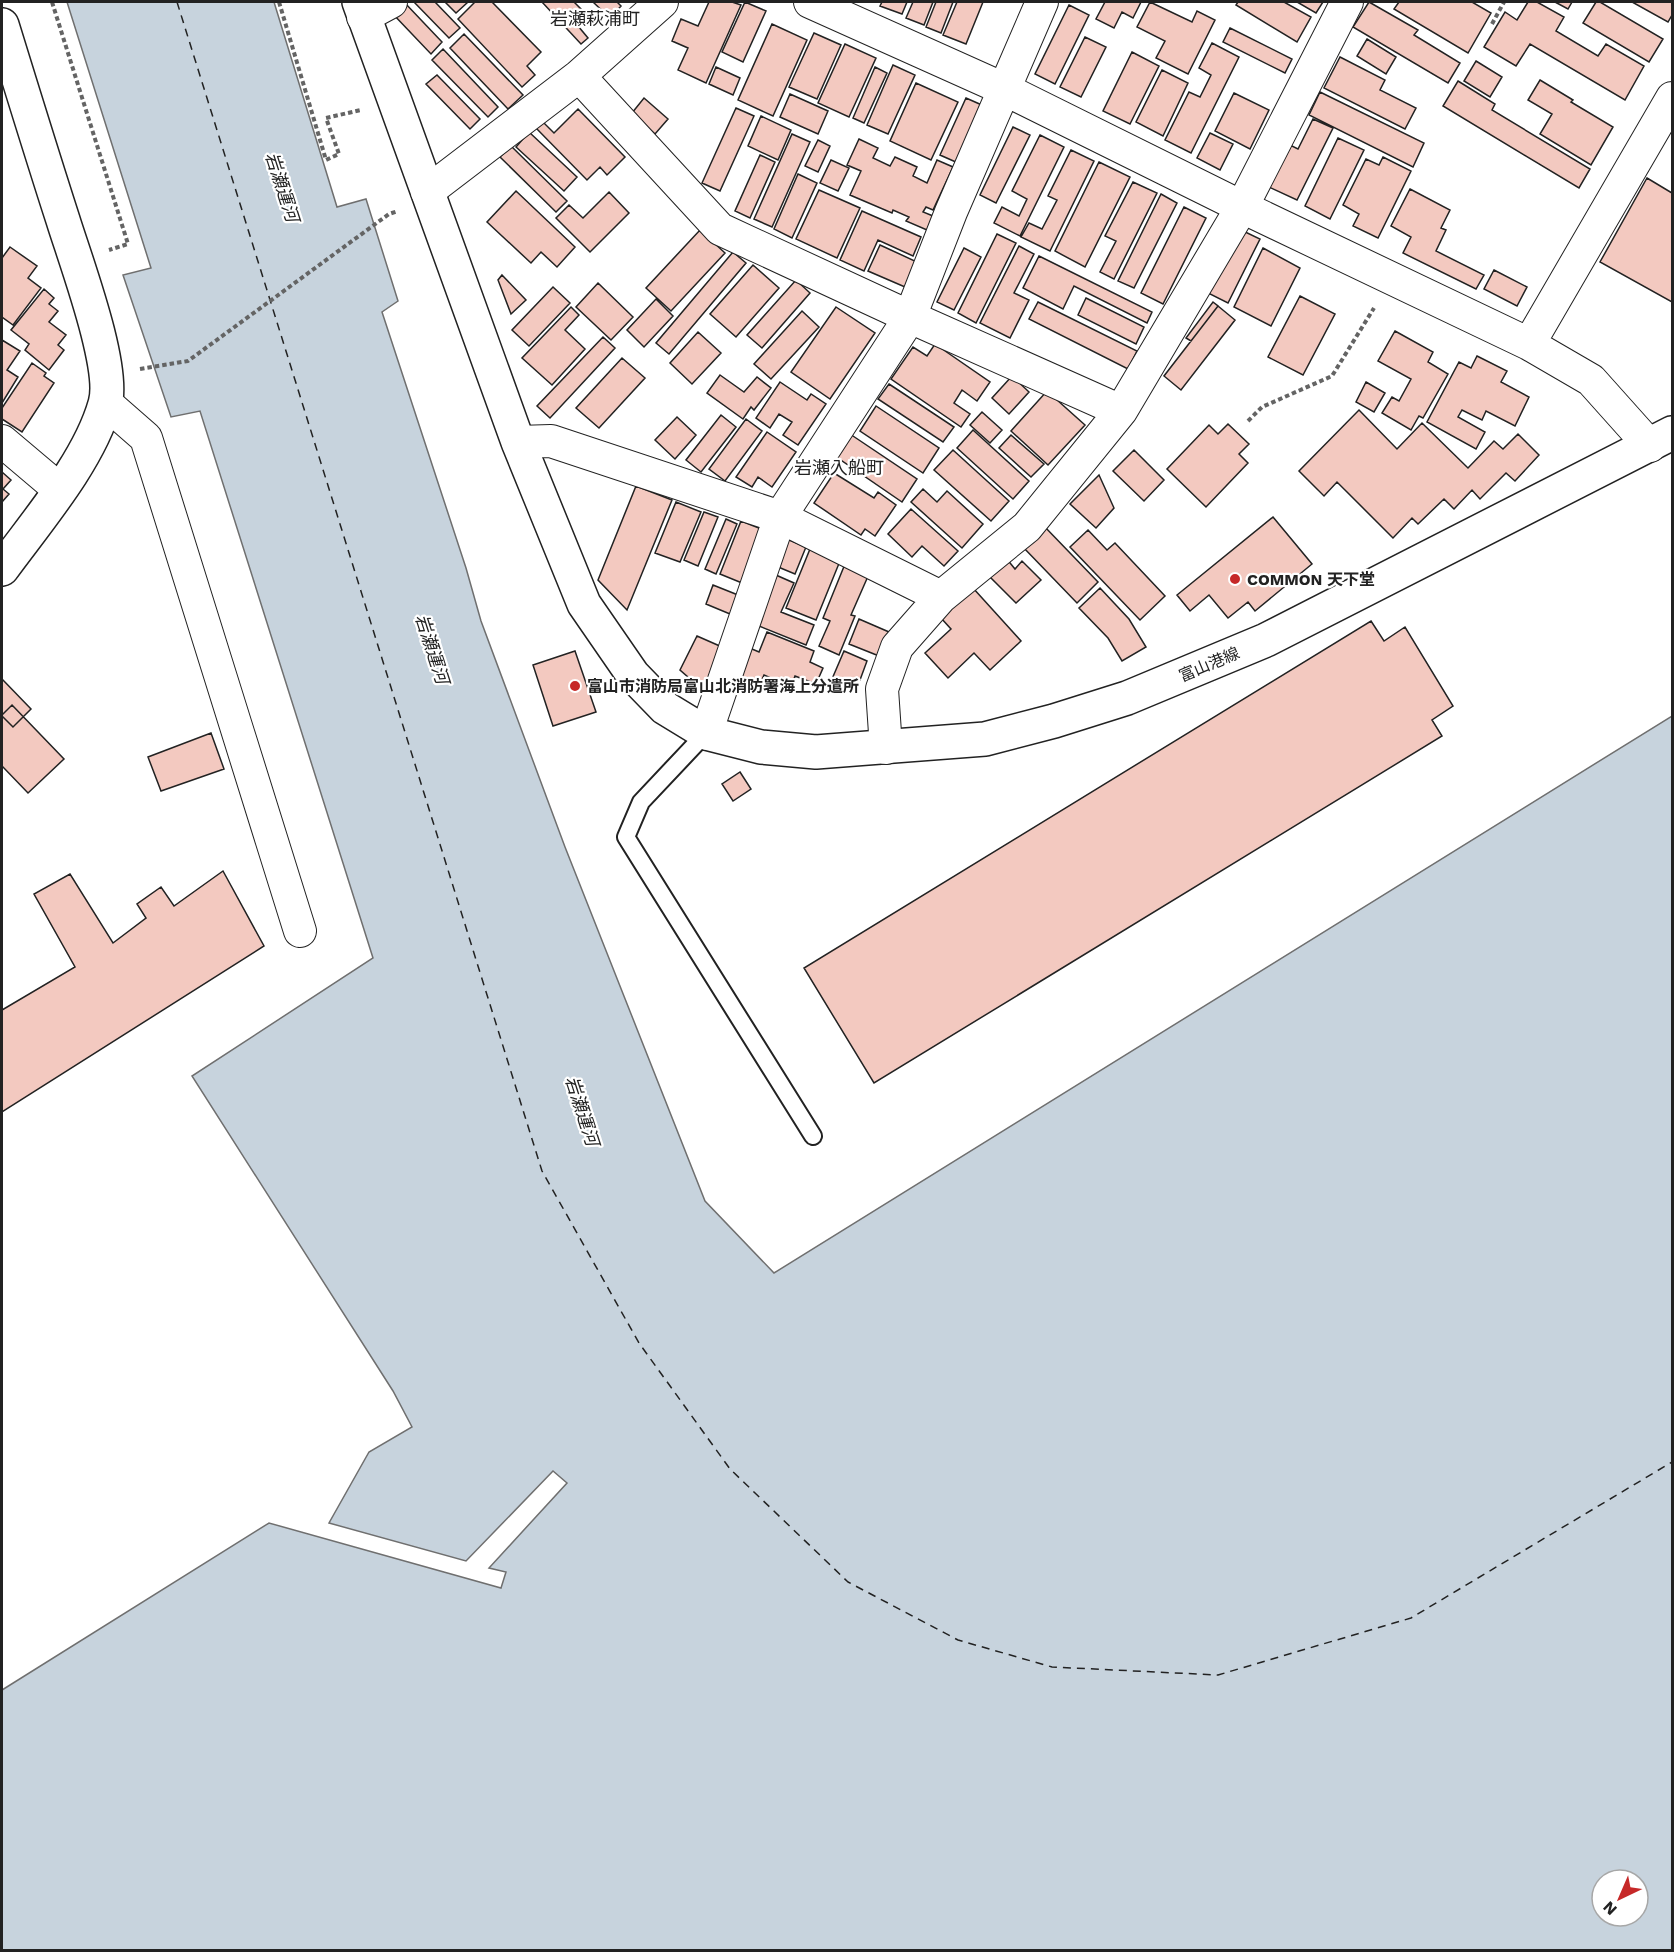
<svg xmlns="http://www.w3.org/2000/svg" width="1674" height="1952" font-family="'Work Sans','Noto Sans JP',sans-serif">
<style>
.water{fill:#c7d3dd;stroke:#6f6f6f;stroke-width:1.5;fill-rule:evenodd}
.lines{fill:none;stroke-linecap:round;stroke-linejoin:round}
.ferry{stroke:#222;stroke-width:1.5;stroke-dasharray:8 6;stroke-linecap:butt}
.building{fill:#f3c9c0;stroke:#222;stroke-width:1.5}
.lane-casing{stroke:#222;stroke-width:20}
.street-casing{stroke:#222;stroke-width:34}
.secondary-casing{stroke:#222;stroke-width:36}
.primary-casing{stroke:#222;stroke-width:36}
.path{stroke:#646464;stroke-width:4;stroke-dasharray:4.5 3;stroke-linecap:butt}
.lane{stroke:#fff;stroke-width:16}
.street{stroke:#fff;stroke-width:32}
.secondary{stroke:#fff;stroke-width:33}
.primary{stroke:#fff;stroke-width:33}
.poi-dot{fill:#c62828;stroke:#fff;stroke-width:2}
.labels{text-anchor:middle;stroke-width:4.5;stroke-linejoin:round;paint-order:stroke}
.poi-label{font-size:16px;font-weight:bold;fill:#222;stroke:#fff;text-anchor:start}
.street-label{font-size:16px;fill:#222;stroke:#fff}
.neighbourhood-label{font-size:18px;fill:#222;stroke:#fff}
.water-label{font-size:18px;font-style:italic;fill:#222;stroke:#fff}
</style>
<rect width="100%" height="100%" fill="#fff"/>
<!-- water -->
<path class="water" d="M67 2H274L337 207 366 199 398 301 382 312 466 568 481 621 565 847 705 1201 774 1273 1672 716V1950H2V1690L269 1523 501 1588 506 1572 489 1568 567 1483 553 1471 466 1561 329 1523 369 1452 412 1427 393 1391 192 1076 373 958 200 411 171 417 123 275 151 268ZM1602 1880H1638V1916H1602Z"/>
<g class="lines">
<!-- ferry -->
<path class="ferry" d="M177 2 542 1171 639 1343 730 1469 848 1582 958 1640 1052 1667 1218 1675 1411 1618 1672 1462"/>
</g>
<!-- building -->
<path class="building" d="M404 2 442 42 431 54 392 13Z
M414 2H435L460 28 449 38Z
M445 2H468L456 13Z
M475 2H492L541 52 527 66 535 75 522 87 458 19Z
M542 2H574L583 11 573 20 588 38 581 44Z
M593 2H617L621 6 610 18Z
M709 2H732L741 5 706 83 678 70 688 48 672 41 681 19 698 26Z
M745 2 766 11 743 62 722 52Z
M882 2H907L902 14 880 6Z
M913 2H933L924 25 906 18Z
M936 2H953L941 33 926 27Z
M957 2H983L966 44 943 35Z
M1105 2H1141L1133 18 1122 12 1114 28 1096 19Z
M1150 2 1192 22 1197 11 1215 20 1188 74 1156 58 1165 41 1137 27Z
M1238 2H1284L1311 17 1297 42 1236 5Z
M1297 2H1323L1316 13Z
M1369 2 1418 30 1414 35 1460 63 1448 83 1353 27Z
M1399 2H1472L1491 13 1468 53 1394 9Z
M1528 2H1537L1564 17 1556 31 1598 56 1606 44 1644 66 1625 100 1530 44 1516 66 1484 47 1505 12 1517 20Z
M1555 2H1572L1568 9Z
M1596 2H1600L1663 39 1649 62 1583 23Z
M1632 2H1672V15L1668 22Z
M1069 5 1089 15 1055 84 1035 74Z
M772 24 807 40 773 116 738 100Z
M1230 28 1292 59 1285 73 1223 42Z
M814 33 841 45 817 99 789 87Z
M464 34 523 95 508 109 450 48Z
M1085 37 1106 47 1081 97 1060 87Z
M1367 39 1396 57 1386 74 1357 56Z
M1212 43 1239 57 1191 153 1165 140 1189 92 1200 97 1211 75 1199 68Z
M845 44 876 58 849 117 818 103Z
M443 49 498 107 488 117 432 60Z
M1132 52 1159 66 1130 124 1103 111Z
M1340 57 1385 80 1380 90 1416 108 1405 129 1324 88Z
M1476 61 1502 77 1490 97 1464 81Z
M893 65 915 75 888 134 867 125Z
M716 67 740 78 733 95 709 84Z
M875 67 887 73 864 123 853 118Z
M1162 70 1188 83 1163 136 1136 122Z
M437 75 480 119 470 129 426 84Z
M1540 80 1573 100 1571 102 1613 127 1591 165 1540 134 1552 114 1528 100Z
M1458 81 1495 104 1492 110 1590 169 1579 188 1443 106Z
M916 83 958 102 931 160 890 141Z
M1320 92 1424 143 1413 167 1309 115Z
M1234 93 1269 110 1250 149 1215 131Z
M790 94 828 111 818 134 780 117Z
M644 98 668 119 655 134 632 113Z
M966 98 984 106 958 163 940 155Z
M736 108 754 116 720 191 702 183Z
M578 109 625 157 607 175 600 167 587 180 535 127 541 120 554 133Z
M761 116 791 130 778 160 748 146Z
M1313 119 1333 128 1297 200 1269 187 1290 145 1298 149Z
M1013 127 1030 135 996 203 980 195Z
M529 132 577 177 564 191 516 147Z
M1210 133 1233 144 1220 170 1197 158Z
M792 134 810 142 772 227 754 219Z
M1040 135 1064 147 1020 236 994 223 1002 207 1019 216 1027 199 1012 191Z
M1338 138 1364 150 1330 219 1305 206Z
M859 139 878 148 873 158 890 166 895 157 917 167 913 176 927 183 937 160 953 167 933 210 926 207 923 212 933 216 927 230 906 221 909 217 893 210 892 213 850 195 861 171 847 165Z
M818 140 830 146 818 172 805 166Z
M511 146 567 201 556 212 500 157Z
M1071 150 1094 161 1050 251 1021 237 1029 223 1042 229 1057 200 1048 196Z
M760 155 775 162 750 218 735 211Z
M1383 157 1411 171 1378 238 1353 226 1359 214 1343 205 1366 159 1379 165Z
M831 160 849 168 838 191 820 183Z
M1099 162 1130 177 1085 267 1055 251Z
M798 174 817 183 792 238 774 229Z
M1647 178 1672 193V302L1600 262Z
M1133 182 1157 193 1114 279 1100 272 1116 241 1105 236Z
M1410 189 1450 210 1441 228 1446 230 1436 251 1484 275 1476 289 1403 253 1411 237 1391 226Z
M819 190 860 208 837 258 796 239Z
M516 191 575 247 557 267 541 252 531 263 487 222Z
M609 192 629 213 590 252 556 218 569 205 583 218Z
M1161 194 1177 203 1134 288 1118 281Z
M1184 207 1206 218 1163 304 1141 293Z
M862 211 921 237 913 256 878 240 864 271 840 260Z
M1239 229 1260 239 1228 303 1208 293Z
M700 230 725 253 671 311 646 288Z
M997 234 1016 243 976 323 958 313Z
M880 245 917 262 905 287 868 271Z
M1019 246 1034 254 1014 293 1029 300 1010 338 980 323Z
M10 247 37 266 28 278 41 288 13 325 2 317V258Z
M964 248 981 257 954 310 937 302Z
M1263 248 1300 268 1271 326 1234 307Z
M733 252 746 263 669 354 656 343Z
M1039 256 1152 312 1147 323 1074 286 1063 309 1023 288Z
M753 265 779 288 736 337 710 314Z
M1494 270 1527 287 1517 306 1484 289Z
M502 275 526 300 511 314 498 280Z
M796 280 810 293 762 348 747 335Z
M598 283 633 317 611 340 576 307Z
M553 287 570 303 529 346 512 330Z
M44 289 54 298 49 304 58 311 49 322 66 335 58 345 64 350 49 370 25 350 29 344 11 330Z
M1300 296 1335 314 1303 375 1268 357Z
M1086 298 1144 327 1136 344 1078 315Z
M656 299 673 316 644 347 627 330Z
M1038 302 1137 351 1128 369 1029 319Z
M1213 302 1218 306 1191 341 1186 338Z
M1218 306 1235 320 1181 390 1164 376Z
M571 307 579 315 565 330 585 349 552 385 522 358Z
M836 307 875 333 830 399 791 372Z
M802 311 819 327 771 379 754 364Z
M1395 331 1433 352 1428 362 1448 374 1423 418 1419 416 1411 430 1382 413 1392 397 1399 401 1411 379 1378 361Z
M698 332 721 353 692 384 670 363Z
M603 337 615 348 550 418 537 406Z
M2 340 20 351 7 370 18 377 2 403Z
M935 344 990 382 977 401 962 390 954 403 970 414 961 427 891 379 913 347 927 356Z
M1477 356 1507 371 1501 382 1529 397 1515 426 1486 411 1482 420 1462 410 1458 417 1485 432 1476 449 1427 422 1459 362 1471 368Z
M622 358 645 378 599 428 576 408Z
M32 363 46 373 44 376 54 383 22 432 2 419V408Z
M720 375 744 392 757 377 771 388 754 410 751 407 743 419 707 393Z
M1012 376 1029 392 1009 414 992 398Z
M780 382 807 400 811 394 826 404 798 445 783 435 792 422 779 414 770 428 756 418Z
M1366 382 1385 393 1374 412 1356 402Z
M889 384 954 427 943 442 878 399Z
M1047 391 1085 425 1048 465 1011 431Z
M876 406 939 448 923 473 860 431Z
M1359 410 1397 449 1422 423 1468 468 1494 441 1503 449 1518 434 1539 455 1515 481 1506 473 1480 499 1472 490 1454 509 1444 499 1418 524 1412 518 1393 538 1337 482 1324 496 1299 471Z
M982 412 1002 430 990 443 970 425Z
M721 415 736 427 701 472 686 460Z
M677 417 696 435 675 459 655 440Z
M746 419 762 431 725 481 709 469Z
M1228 424 1249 444 1239 454 1248 463 1206 507 1167 469 1209 425 1218 434Z
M973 430 1029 481 1013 499 957 448Z
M767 432 796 452 772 487 758 477 752 487 736 477Z
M850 434 917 479 902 502 835 456Z
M1011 435 1044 464 1031 477 999 448Z
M953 450 1009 501 991 521 934 470Z
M1134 450 1164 480 1144 501 1113 471Z
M2 472 11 480 3 489 9 494 2 502Z
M834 473 874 498 878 492 896 505 875 536 865 529 861 535 814 503Z
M1099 475 1114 508 1096 528 1070 504Z
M636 486 672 500 627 610 598 580Z
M923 489 937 502 947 491 983 524 962 548 911 502Z
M676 502 701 512 680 562 655 553Z
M911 509 958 551 944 566 922 546 912 557 888 534Z
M704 512 718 517 698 566 684 560Z
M1273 517 1312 564 1255 611 1248 602 1228 618 1209 595 1190 611 1177 595Z
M726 519 737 524 716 574 705 569Z
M741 521 764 530 742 583 720 574Z
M1043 525 1098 582 1077 603 1022 546Z
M1088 530 1107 550 1115 543 1165 596 1140 620 1070 547Z
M782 537 806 547 795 574 771 564Z
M810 549 840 561 816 620 786 608Z
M1006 558 1015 569 1022 561 1041 580 1016 603 988 575Z
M845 564 869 574 851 615 855 616 839 655 819 646 830 621 823 618Z
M769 572 794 583 781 612 814 625 806 645 749 622Z
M713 585 738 595 730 614 706 604Z
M973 588 1021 641 990 670 974 653 948 678 925 653 951 629 941 618Z
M1100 588 1129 619 1146 647 1122 661 1108 638 1079 608Z
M859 619 889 632 879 656 849 644Z
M1371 621 1384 641 1405 627 1453 706 1432 720 1442 736 874 1083 804 968Z
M767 632 814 651 810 662 823 668 816 684 795 676 791 687 764 675 756 693 729 683 745 646 759 652Z
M697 636 722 647 704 691 680 670Z
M575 651 596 712 553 726 533 665Z
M844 651 867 661 860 680 832 679Z
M2 679 31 709 13 727 2 716Z
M12 705 64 759 28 793 2 766V715Z
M211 733 224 769 161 791 148 757Z
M740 772 751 789 733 801 722 784Z
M223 871 264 946 2 1112V1010L75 967 34 894 70 874 113 943 146 918 137 904 161 887 174 906Z"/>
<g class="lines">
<!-- lane casing -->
<g class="lane-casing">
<path id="lane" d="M706 733 641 802 626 837 813 1136"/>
</g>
<!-- street casing -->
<g class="street-casing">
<path id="street" d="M810 2 1004 89 1242 207 1529 344 1591 380 1650 446
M363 17 391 2
M579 76 720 229 910 317 1121 411
M427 192 579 76 662 2
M1529 344 1672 98
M106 403 146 438 300 931
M2 441 60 490
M518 442 551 441 780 517 941 597
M706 733 780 517 910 317 951 212 1042 2
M886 748 882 689 897 647 941 597 1027 527 1121 411 1242 207 1347 2"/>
</g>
<!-- secondary casing -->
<g class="secondary-casing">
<path id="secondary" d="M359 2 518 442 584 604 633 675 665 708 706 733
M2 25C22 90 42 155 63 220 75 259 116 368 105 404 89 461 37 521 2 569"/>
</g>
<!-- primary casing -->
<g class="primary-casing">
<path id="primary" d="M706 733 761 747 816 752 985 739 1054 721 1127 698 1266 640 1672 433"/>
</g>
<!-- path -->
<path class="path" d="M52 2 128 244 109 250
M279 2 326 160 339 154 326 118 361 110
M1492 24 1504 2
M140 369 188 361 389 214 398 211
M1248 421 1262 407 1332 376 1374 308"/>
<!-- lane -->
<use href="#lane" class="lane"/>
<!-- street -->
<use href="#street" class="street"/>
<!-- secondary -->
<use href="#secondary" class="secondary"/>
<!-- primary -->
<use href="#primary" class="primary"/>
</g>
<!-- markers -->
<g class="poi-dot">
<circle cx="1235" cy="579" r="6"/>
<circle cx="575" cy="686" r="6"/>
</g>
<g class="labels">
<!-- poi labels -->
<g class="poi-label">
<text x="1247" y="585">COMMON 天下堂</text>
<text x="587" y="692">富山市消防局富山北消防署海上分遣所</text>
</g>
<!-- street labels -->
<g class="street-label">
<text transform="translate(1209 664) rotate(-23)" y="6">富山港線</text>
</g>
<!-- neighbourhood labels -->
<g class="neighbourhood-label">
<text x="595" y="25">岩瀬萩浦町</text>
<text x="839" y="474">岩瀬入船町</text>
</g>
<!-- water labels -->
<g class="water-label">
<text transform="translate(282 187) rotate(72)" y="6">岩瀬運河</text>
<text transform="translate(432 649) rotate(72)" y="6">岩瀬運河</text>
<text transform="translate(582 1111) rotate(72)" y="6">岩瀬運河</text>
</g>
</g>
<!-- border -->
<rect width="1674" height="1952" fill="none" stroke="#222222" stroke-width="6"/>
<!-- north arrow -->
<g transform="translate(1620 1898) rotate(224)"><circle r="28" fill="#ffffff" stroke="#a7a7a7" stroke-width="1.5"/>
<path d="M0-4.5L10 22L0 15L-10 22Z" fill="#c62828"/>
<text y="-9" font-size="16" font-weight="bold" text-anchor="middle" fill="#222222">N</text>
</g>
</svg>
